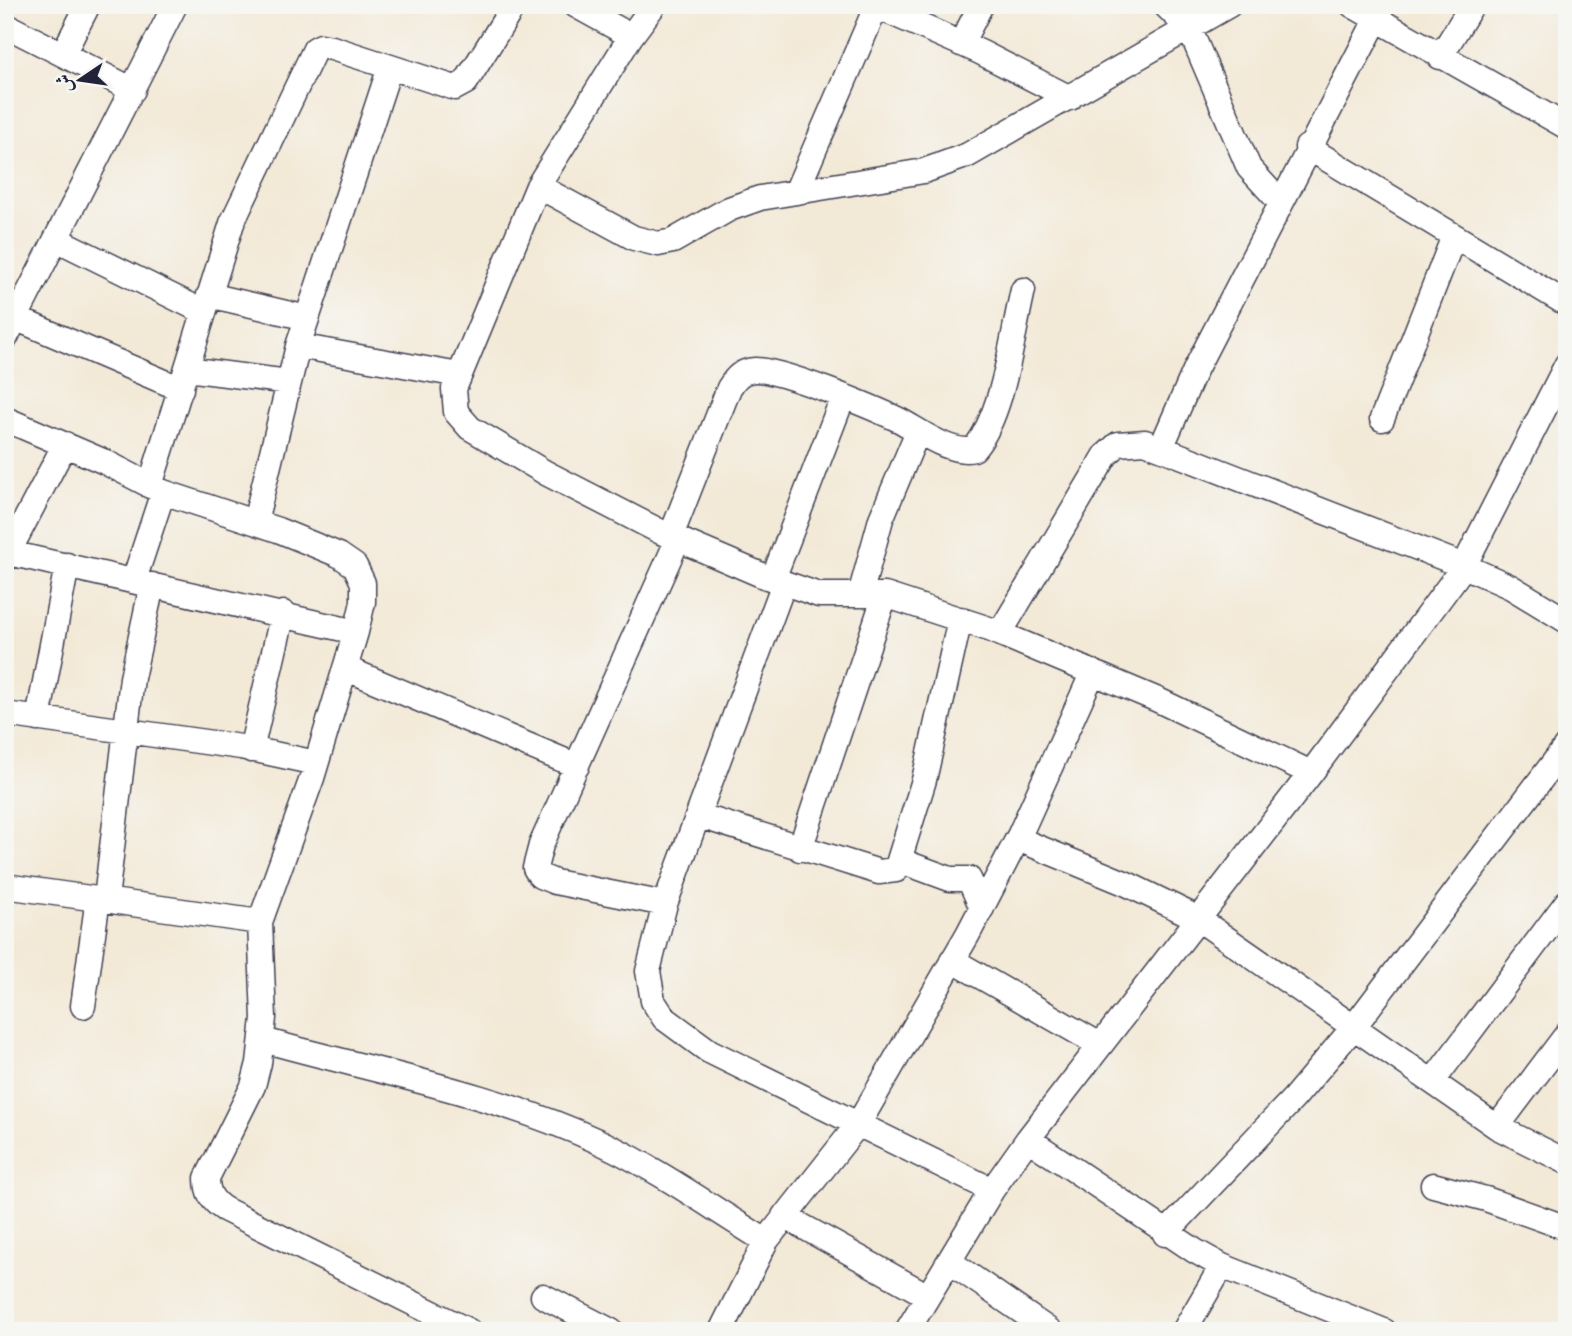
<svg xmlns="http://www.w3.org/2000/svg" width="1572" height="1336" font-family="'Gentium Book Plus',Amiri,serif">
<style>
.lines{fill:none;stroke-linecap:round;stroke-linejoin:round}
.minor-casing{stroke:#414052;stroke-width:27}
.minor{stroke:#fff;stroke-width:24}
</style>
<rect width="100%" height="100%" fill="#f6f6f2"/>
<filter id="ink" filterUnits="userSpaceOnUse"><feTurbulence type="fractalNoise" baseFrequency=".0143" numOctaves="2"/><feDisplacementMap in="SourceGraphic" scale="14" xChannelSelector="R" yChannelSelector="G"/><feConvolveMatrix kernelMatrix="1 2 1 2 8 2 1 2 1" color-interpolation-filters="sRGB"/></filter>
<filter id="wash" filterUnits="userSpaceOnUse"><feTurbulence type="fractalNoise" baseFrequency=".00686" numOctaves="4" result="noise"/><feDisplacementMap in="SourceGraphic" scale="28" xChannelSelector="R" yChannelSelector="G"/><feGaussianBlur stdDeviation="1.57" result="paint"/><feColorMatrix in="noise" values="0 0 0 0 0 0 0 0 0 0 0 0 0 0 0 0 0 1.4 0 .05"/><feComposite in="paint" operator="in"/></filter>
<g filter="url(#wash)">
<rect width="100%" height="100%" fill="#f3e9d7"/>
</g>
<g filter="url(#ink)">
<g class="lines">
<!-- minor casing -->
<g class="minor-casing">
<path id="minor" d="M575 5 631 36 538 186 454 389 456 412 470 428 546 473 661 532 764 576 819 595H885L989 629 1158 700 1311 773
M873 5 980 52 1070 98
M1165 5 1190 30 1249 168 1280 202
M1352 5 1567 127
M5 25 133 90
M631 36 654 5
M961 44 981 5
M63 54 88 5
M1440 57 1472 5
M1307 147 1567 304
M538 186 634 238 658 244 673 241 729 209 760 198 924 171 968 155 1229 5
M797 190 877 5
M56 239 204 312
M209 295 307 318
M15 318 181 389
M5 339 175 5
M298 346 459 375
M187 369 289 382
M5 419 105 462 163 492 278 530 339 555 355 566 363 583V602L356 632 312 778 260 922 264 1018 259 1063 253 1086 207 1178C207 1193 212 1201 224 1209L469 1331
M1382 419 1454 236
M1161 448 1196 368 1376 20
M150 486 232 223 315 49 321 46 332 48 455 88 466 82 514 5
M255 522 298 346 390 67
M671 536 729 388C736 377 741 371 755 370 780 369 872 407 899 420 919 430 950 455 974 449 1004 414 1012 336 1023 290
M5 552 356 632
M5 559 65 444
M773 579 843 397
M134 580 163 492
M784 583 665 904 648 971 653 1001 664 1018 709 1051 992 1190
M860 595 881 519 918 431
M1000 633 1106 455 1118 444 1145 442 1464 566 1511 587 1567 621
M345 668 577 766
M5 714 241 747 316 763
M38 719 67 565
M251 750 283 613
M700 816 879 872 896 870 924 780 960 619
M1018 839 1127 884 1197 918 1497 1127 1567 1162
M800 849 885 595
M901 861 950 879H969L982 908
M5 886 260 922
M106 899 132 678 152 585
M665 904 555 882 540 876 535 868 541 845 678 539
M952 960 1100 1045
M83 1006 98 898
M263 1040C377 1072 494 1093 602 1143 659 1170 712 1208 766 1241
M1433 1081 1567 902
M1497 1127 1567 1034
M1028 1139 1195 1251 1222 1266 1384 1331
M1433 1185 1486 1199 1567 1228
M784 1216 928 1296
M1165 1234 1294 1098 1353 1028 1567 745
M950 1262 1050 1331
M543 1296 611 1331
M721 1331 766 1241 859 1123 968 934 1020 834 1093 672
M907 1331 992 1190 1028 1139 1311 773 1464 566 1567 364
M1184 1331 1222 1266"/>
</g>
<!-- minor -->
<use href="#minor" class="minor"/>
</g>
</g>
<!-- margin -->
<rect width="1572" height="1336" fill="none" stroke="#f6f6f2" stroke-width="28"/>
<!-- north arrow -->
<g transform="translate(80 80) rotate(257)" stroke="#f6f6f2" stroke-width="5" paint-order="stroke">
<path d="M0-5L12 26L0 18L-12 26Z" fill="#22223b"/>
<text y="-10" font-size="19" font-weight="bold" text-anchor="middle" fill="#22223b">ش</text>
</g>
</svg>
